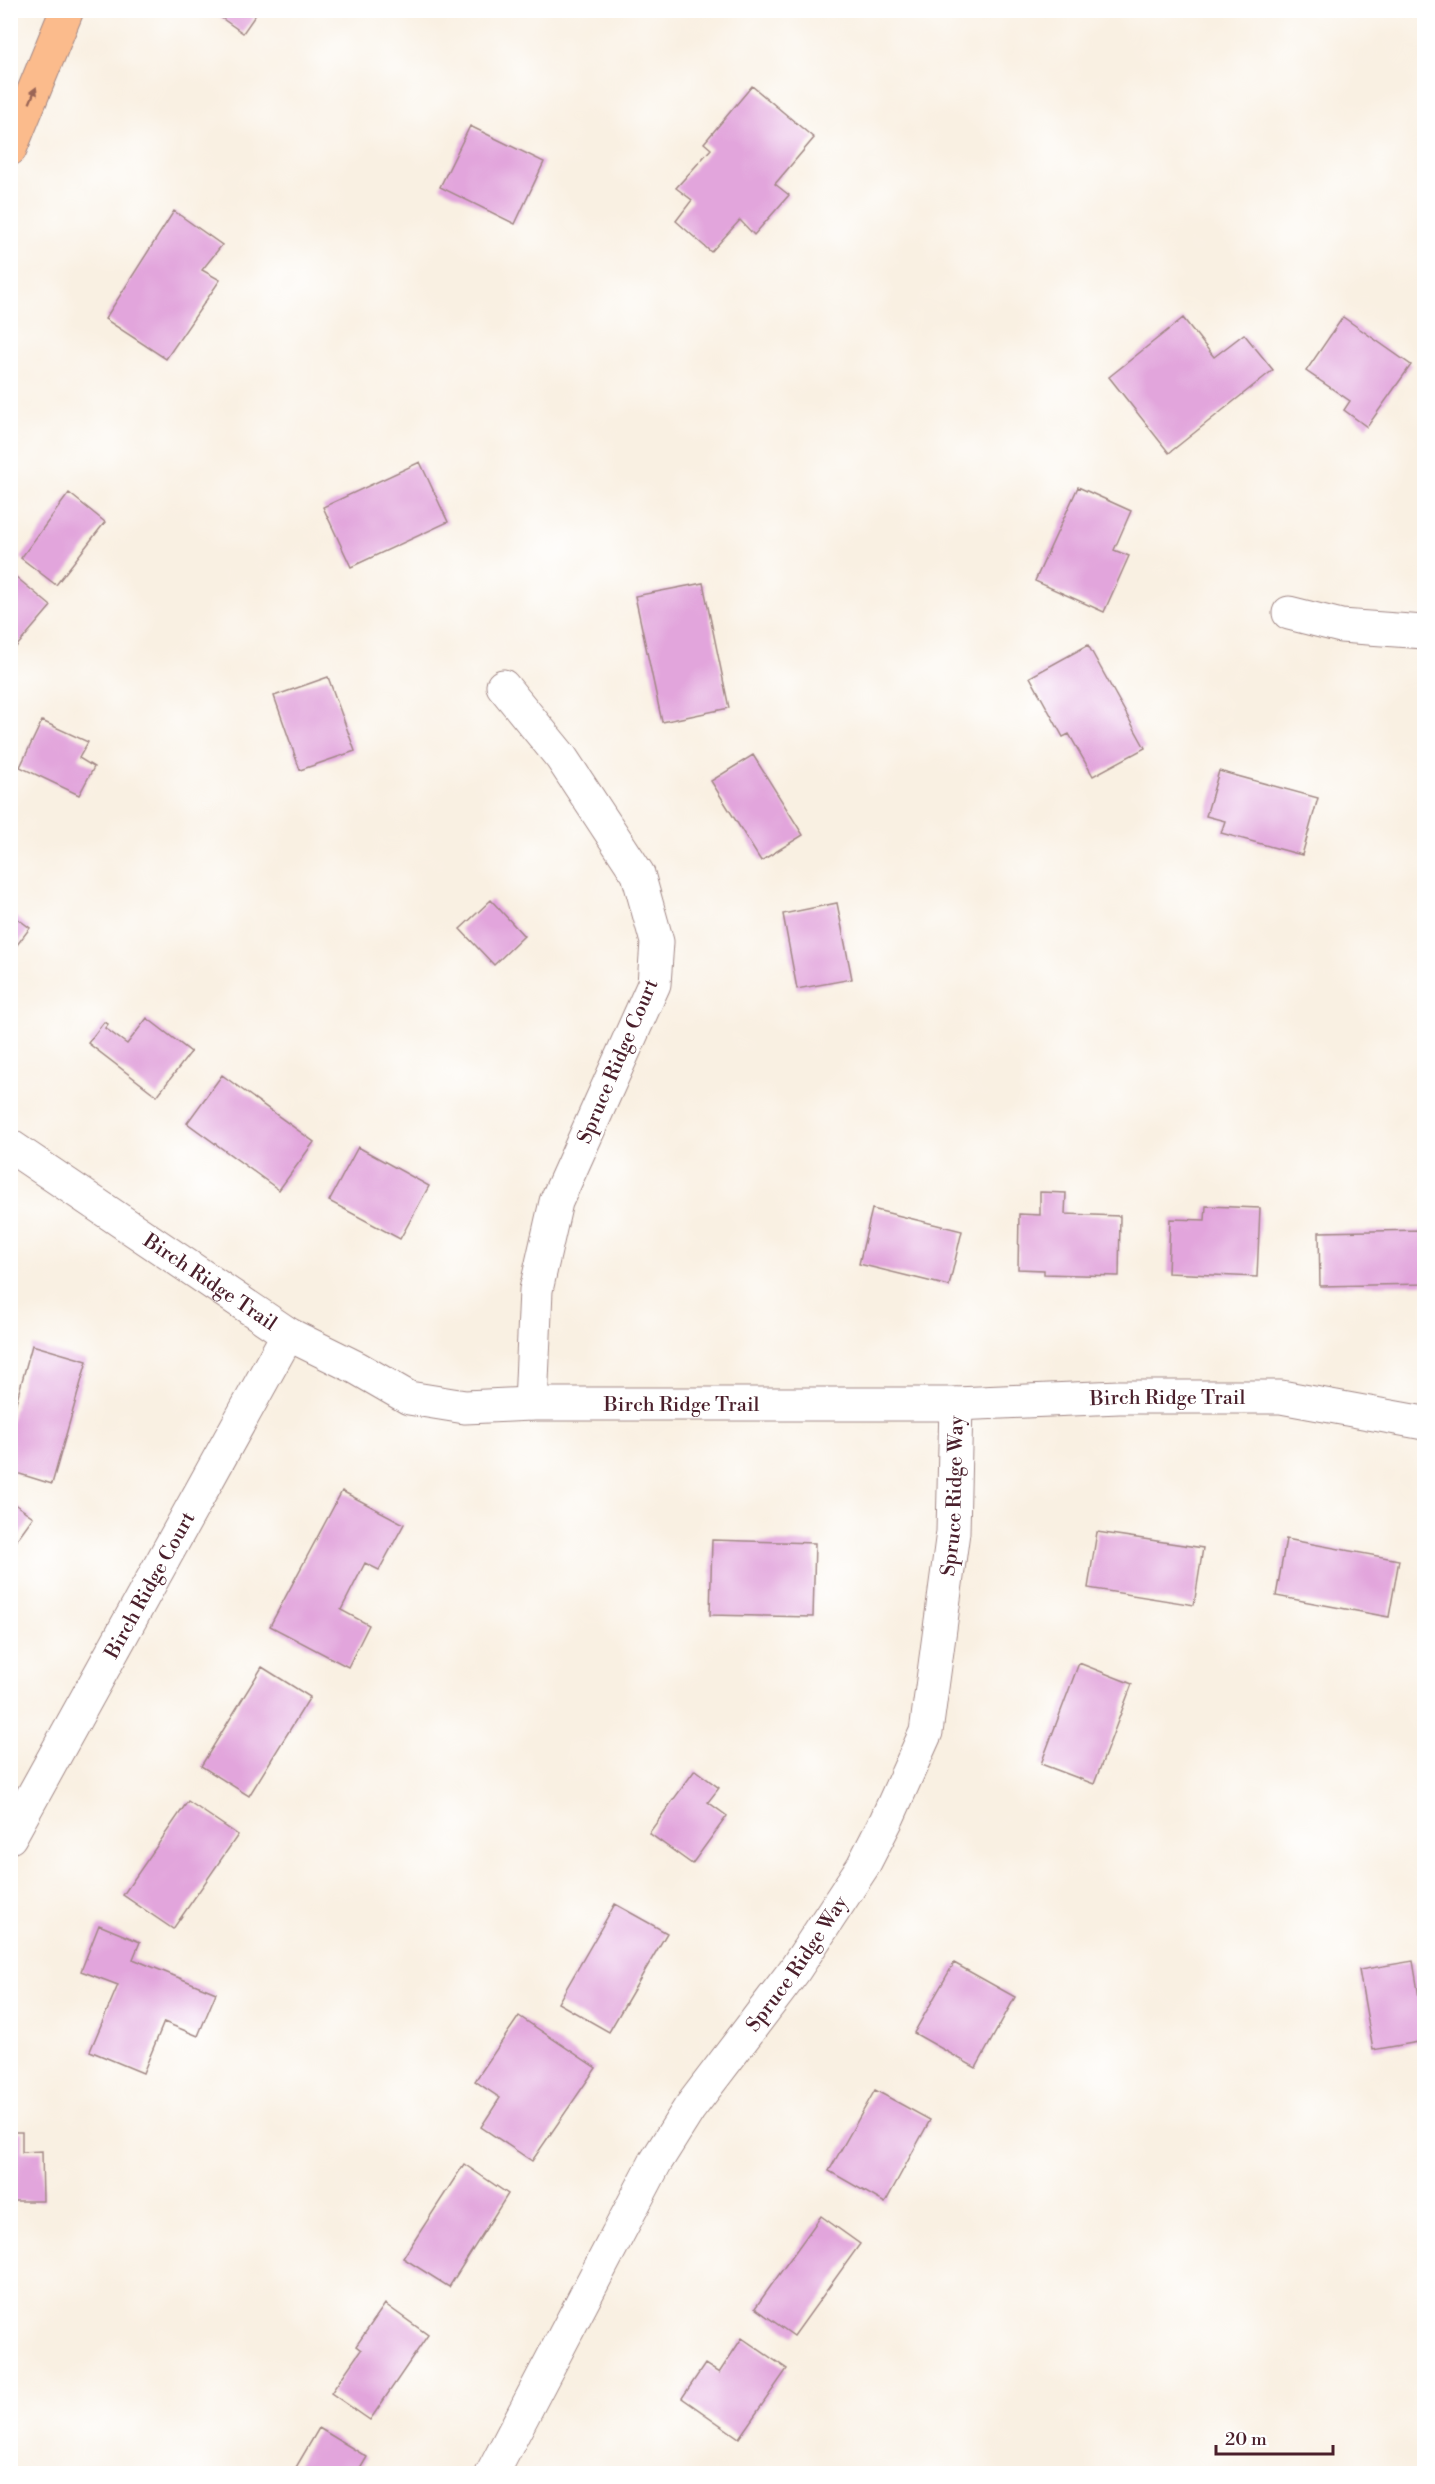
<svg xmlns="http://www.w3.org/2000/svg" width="1435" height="2484" font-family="'Libre Bodoni',serif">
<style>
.building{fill:#e2a5dc}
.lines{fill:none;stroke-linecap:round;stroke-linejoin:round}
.street-casing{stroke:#a28886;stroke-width:35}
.primary-casing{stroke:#a28886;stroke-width:35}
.street{stroke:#fff;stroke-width:33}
.primary{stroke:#fbbb8c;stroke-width:33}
.oneway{fill:#9a6557}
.labels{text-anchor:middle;stroke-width:5;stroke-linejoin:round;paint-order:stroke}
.street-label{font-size:20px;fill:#4a1f2b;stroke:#fff}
</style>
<rect width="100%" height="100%" fill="#fff"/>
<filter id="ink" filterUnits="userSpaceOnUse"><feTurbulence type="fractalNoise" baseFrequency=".0167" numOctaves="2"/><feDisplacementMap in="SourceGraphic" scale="12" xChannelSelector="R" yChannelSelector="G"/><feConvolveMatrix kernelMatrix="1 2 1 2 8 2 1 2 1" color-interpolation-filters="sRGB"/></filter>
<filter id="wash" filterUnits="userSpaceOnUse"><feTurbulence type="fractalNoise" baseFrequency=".008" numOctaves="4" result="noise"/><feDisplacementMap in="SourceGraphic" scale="24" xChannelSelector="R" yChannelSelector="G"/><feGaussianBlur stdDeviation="1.35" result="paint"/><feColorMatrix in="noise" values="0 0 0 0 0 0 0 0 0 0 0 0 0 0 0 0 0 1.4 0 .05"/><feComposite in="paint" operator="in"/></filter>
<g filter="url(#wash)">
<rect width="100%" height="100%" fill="#f9f0e2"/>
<g id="blocks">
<!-- building -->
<path class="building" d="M210 10H259L243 33Z
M752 86 814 138 775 184 789 195 754 235 740 220 711 252 676 221 692 200 676 188 711 149 704 143Z
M470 126 544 162 515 224 440 187Z
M174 211 222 245 202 270 220 280 166 359 105 319Z
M1343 317 1411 365 1367 427 1344 410 1350 401 1306 371Z
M1183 318 1214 357 1244 334 1273 370 1169 453 1109 377Z
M420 462 448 522 351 567 323 507Z
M1078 487 1131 511 1114 550 1129 556 1104 612 1035 581Z
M69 493 105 522 56 585 21 558Z
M10 572 51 606 10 654Z
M703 583 729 708 662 722 635 596Z
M1088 645 1145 748 1093 776 1069 734 1063 737 1030 677Z
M328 677 355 751 300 770 274 696Z
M42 721 88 742 79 758 94 767 79 795 20 767Z
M753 755 803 835 761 861 711 781Z
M1219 771 1318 798 1302 855 1221 833 1225 821 1206 816Z
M491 900 524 936 494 965 460 929Z
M837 903 852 979 797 989 783 914Z
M10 913 30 928 10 954Z
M147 1018 191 1052 157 1096 88 1043 104 1022 108 1024 105 1028 127 1044Z
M222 1075 314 1142 279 1190 187 1123Z
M358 1147 429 1186 400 1239 329 1201Z
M1040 1192 1066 1193 1065 1214 1120 1216 1119 1276 1044 1274V1270L1018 1269 1019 1214 1040 1215Z
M1206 1206 1260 1208 1257 1277 1168 1273 1170 1219 1205 1220Z
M872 1209 962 1231 949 1286 859 1264Z
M1424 1230V1284L1320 1286 1319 1232Z
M32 1345 87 1361 52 1484 10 1471V1424Z
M342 1491 404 1524 379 1570 365 1563 341 1610 369 1625 348 1667 270 1626Z
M10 1501 33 1517 10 1549Z
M1097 1532 1203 1548 1194 1605 1088 1588Z
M1286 1539 1399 1560 1389 1617 1276 1596Z
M712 1540 815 1543 813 1617 710 1615Z
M1079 1663 1132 1684 1094 1784 1041 1764Z
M262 1667 310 1697 249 1796 201 1766Z
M695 1770 719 1788 708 1802 727 1816 692 1864 649 1833Z
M188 1801 238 1835 173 1929 123 1895Z
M615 1904 667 1933 609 2032 558 2003Z
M99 1925 140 1942 133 1959 216 1993 198 2036 164 2022 143 2073 90 2051 118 1985 81 1971Z
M1413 1961 1424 2027V2041L1373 2050 1359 1970Z
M954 1963 1015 1997 976 2068 914 2033Z
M519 2016 596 2068 532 2161 481 2127 500 2098 475 2081Z
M875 2090 930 2120 885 2203 829 2171Z
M10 2132H22V2152L42 2151 43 2201H10Z
M464 2164 508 2194 449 2287 403 2258Z
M821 2216 860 2244 794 2336 755 2308Z
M385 2304 428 2335 370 2420 331 2393 361 2350 356 2346Z
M742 2338 787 2369 739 2438 682 2398 705 2364 719 2373Z
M319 2428 367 2457 357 2474H292Z"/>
</g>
</g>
<g filter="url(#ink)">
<use href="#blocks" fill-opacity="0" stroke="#a28886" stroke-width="1.5"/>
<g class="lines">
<!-- street casing -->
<g class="street-casing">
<g id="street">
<path d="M1289 613 1341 626 1424 632"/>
<path d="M503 686 561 757 638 874 657 942 654 984 556 1202 536 1290 531 1404"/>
<path id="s1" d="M10 1146 288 1334 357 1368 409 1398 465 1407 531 1404H956L1119 1397H1281L1424 1423"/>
<path id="s2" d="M10 1837 288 1334"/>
<path id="s3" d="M492 2474 655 2163 689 2109 794 1971 863 1866 886 1821 926 1732 953 1532 956 1404"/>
</g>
</g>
<!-- primary casing -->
<g class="primary-casing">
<path id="primary" d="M10 149 67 10"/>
</g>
<!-- street -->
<use href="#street" class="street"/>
<!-- primary -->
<use href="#primary" class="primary"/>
</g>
<!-- one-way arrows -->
<defs><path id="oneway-solid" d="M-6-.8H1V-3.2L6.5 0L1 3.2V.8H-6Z" transform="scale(1.5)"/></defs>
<use class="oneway" href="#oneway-solid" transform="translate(33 95) rotate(-68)"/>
</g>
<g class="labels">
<!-- street labels -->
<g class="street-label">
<text transform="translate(617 1061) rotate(-67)" y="7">Spruce Ridge Court</text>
<text dy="7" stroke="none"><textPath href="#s1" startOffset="242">Birch Ridge Trail</textPath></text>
<text dy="7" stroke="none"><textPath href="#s1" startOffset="1232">Birch Ridge Trail</textPath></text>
<text dy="7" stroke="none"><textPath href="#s1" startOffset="746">Birch Ridge Trail</textPath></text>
<text dy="7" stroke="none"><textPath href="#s3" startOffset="1100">Spruce Ridge Way</textPath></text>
<text dy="7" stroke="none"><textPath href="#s2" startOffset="288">Birch Ridge Court</textPath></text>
<text dy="7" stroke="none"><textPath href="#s3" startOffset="596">Spruce Ridge Way</textPath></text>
</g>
</g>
<!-- margin -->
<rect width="1435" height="2484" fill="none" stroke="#fff" stroke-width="36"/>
<!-- scale -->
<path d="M1216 2445v9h117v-9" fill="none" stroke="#4a1f2b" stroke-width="3"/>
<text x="1225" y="2445" font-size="18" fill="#4a1f2b" stroke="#ffffff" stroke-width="4.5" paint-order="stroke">20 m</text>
</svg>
